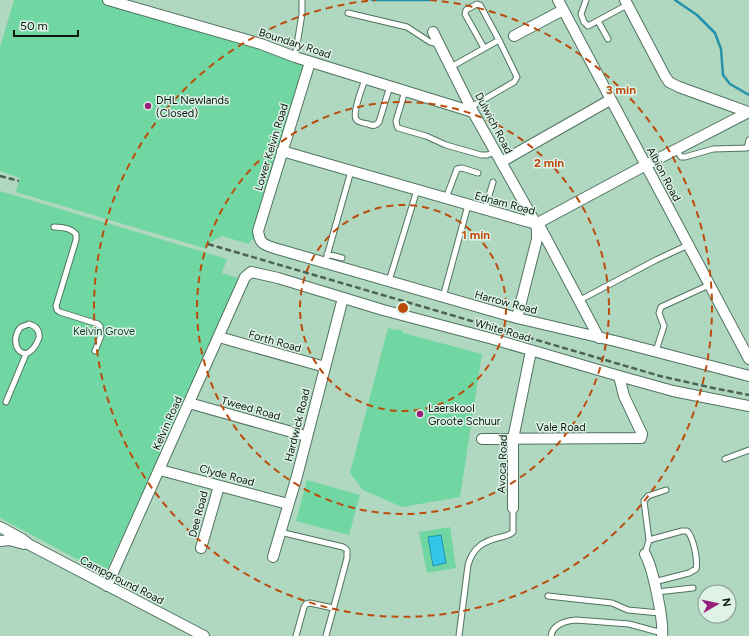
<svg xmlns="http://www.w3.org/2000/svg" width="749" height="636" font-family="Figtree,sans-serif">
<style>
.green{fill:#71d7a2}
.water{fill:#33c6ea;stroke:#2692a8}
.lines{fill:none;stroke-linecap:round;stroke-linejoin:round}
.stream{stroke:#2692a8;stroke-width:2.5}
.lane-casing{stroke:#4f735f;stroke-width:7}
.street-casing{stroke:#4f735f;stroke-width:12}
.lane{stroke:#fff;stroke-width:5}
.street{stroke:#fff;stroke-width:10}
.rail{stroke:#4b6254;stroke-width:2.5;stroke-dasharray:6 3;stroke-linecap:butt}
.ring{fill:none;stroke:#bb4c0d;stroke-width:2;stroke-dasharray:7 5}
.poi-dot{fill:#97207c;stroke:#dff2e7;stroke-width:1.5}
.labels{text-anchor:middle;stroke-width:3;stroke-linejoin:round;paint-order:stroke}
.street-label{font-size:11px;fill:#09170f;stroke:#dff2e7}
.poi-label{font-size:11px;fill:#09170f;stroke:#dff2e7;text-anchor:start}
.park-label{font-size:11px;fill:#13402b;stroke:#dff2e7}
.centre{fill:#bb4c0d;stroke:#dff2e7;stroke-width:2}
.ring-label{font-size:12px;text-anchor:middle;font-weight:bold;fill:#bb4c0d;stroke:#dff2e7;stroke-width:3;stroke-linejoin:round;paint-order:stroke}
</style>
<rect width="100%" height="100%" fill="#b0d7c0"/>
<!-- green -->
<path class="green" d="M14 0H108L310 62 259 236 250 241 249 244 222 236 209 243 207 249 16 192 20 178 0 171V47Z
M0 191 227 259 222 273 241 279 105 574 0 518Z
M388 328 395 330V329L403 331V333L482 354 460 497 402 507 363 490 350 473Z
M307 480 360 495 349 535 296 521Z
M450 527 456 568 427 573 419 532Z"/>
<!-- water -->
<path class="water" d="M441 535 446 563 433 566 428 537Z"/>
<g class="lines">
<!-- stream -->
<path class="stream" d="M372 0H429
M675 0 697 15 715 33 721 49 723 75 730 84 749 95"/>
<!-- lane casing -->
<g class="lane-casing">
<path id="lane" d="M586 0 581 14 584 22 588 26 627 5
M348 13 407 27 430 42 439 44
M598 21 608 39
M295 57 302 14V0
M451 67 499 40
M365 79C363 86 352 113 356 119 358 123 364 123 368 124 372 126 376 126 379 122L390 86
M405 91 396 121 397 126 398 128 426 136 446 145 481 155H487L495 152
M471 107 514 82 517 77 499 40 480 5 477 4 466 10 465 14 484 48
M676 149 681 157H685L713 149 747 148 749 140
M446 198 457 169 462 168 478 173
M485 209 493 182
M54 227C62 227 71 228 76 234V240L56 306 57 310 60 312 98 324 100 326 101 336 95 351
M327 254 342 258
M325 263 351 171
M389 281 417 190
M443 297 468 205
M580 300 656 260 688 245
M29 324C36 326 40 330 39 338 26 371 6 343 21 327Z
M656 351 664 326 659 313 661 307 709 285
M6 402 26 354
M725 459 749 450
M280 532 343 547 347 550V558L326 636
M645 554 649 540
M654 582 689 573 696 569C698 561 694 538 687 531H682L649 540 644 501 648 496 666 490
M657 592 693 588
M548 596 612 603 628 610 660 613
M296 636 304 607 306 604 310 603 333 608
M459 636 468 565C473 547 484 541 501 537 505 536 509 536 513 532V508
M551 636C553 624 565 621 576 620L629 624 662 633"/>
</g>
<!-- street casing -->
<g class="street-casing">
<path id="street" d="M108 0 261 44 295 57 473 112
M558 0 749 359
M625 0 665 76 669 82 679 87 748 112
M433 32 473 112 536 224 537 232V239L517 318
M514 36 563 10
M310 62 258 231C260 244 263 244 274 248L517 318 619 342 749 376
M282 151 536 224 646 165 749 112
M501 162 610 100
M538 223 599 338
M219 337 325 367
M189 403 306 436
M482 439 641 438 642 434 624 396 619 376
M160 470 288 504
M513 508V439L531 351
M0 527 22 539 30 545 204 636
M0 541 9 540 24 544
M201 548 219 486
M645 554C653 568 664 621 662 636
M273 557 297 476 343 298
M107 586 245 277 251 272 278 278 383 310 493 339 619 376 673 391 749 406"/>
</g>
<!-- lane -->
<use href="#lane" class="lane"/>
<!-- street -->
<use href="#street" class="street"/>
<!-- rail -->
<path class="rail" d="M0 176 19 181
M208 244 660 376 713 388 749 395"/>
</g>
<!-- distance rings -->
<g class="ring">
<circle cx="403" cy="308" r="103"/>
<circle cx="403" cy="308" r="206"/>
<path d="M430 0A309 309 0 1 1 376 0"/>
</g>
<!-- markers -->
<g class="poi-dot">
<circle cx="148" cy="106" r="4"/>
<circle cx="420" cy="414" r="4"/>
</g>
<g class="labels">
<!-- street labels -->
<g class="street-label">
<text transform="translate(295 43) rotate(18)" y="4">Boundary Road</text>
<text transform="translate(494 123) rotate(62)" y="4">Dulwich Road</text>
<text transform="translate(271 147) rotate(-73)" y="4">Lower Kelvin Road</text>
<text transform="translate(664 174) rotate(62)" y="4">Albion Road</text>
<text transform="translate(505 203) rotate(15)" y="4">Ednam Road</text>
<text transform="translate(506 302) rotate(15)" y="4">Harrow Road</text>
<text transform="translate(503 330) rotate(16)" y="4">White Road</text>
<text transform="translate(275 341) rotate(16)" y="4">Forth Road</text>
<text transform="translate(251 408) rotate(16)" y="4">Tweed Road</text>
<text transform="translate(167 423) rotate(-66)" y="4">Kelvin Road</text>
<text transform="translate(297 425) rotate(-76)" y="4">Hardwick Road</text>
<text x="561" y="431">Vale Road</text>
<text transform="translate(502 464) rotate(-88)" y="4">Avoca Road</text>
<text transform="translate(227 475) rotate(15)" y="4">Clyde Road</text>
<text transform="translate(198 514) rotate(-75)" y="4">Dee Road</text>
<text transform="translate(122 580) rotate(27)" y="4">Campground Road</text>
</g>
<!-- poi labels -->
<g class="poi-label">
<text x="156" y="104">DHL Newlands<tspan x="156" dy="13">(Closed)</tspan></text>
<text x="428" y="412">Laerskool<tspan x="428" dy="13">Groote Schuur</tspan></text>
</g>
<!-- park labels -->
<g class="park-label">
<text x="104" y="335">Kelvin Grove</text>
</g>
</g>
<circle cx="403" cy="308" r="6" class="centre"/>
<g class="ring-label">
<text x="621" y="94">3 min</text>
<text x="549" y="167">2 min</text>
<text x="476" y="239">1 min</text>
</g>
<!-- north arrow -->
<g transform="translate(717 604) rotate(81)"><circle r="19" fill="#dff2e7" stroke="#899a91"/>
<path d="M0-3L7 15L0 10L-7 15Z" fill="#97207c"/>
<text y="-6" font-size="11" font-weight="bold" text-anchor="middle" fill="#09170f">N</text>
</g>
<!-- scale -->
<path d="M14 30v6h64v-6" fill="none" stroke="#09170f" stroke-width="2"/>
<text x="20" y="30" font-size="12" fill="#09170f" stroke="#dff2e7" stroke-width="3" paint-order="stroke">50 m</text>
</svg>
